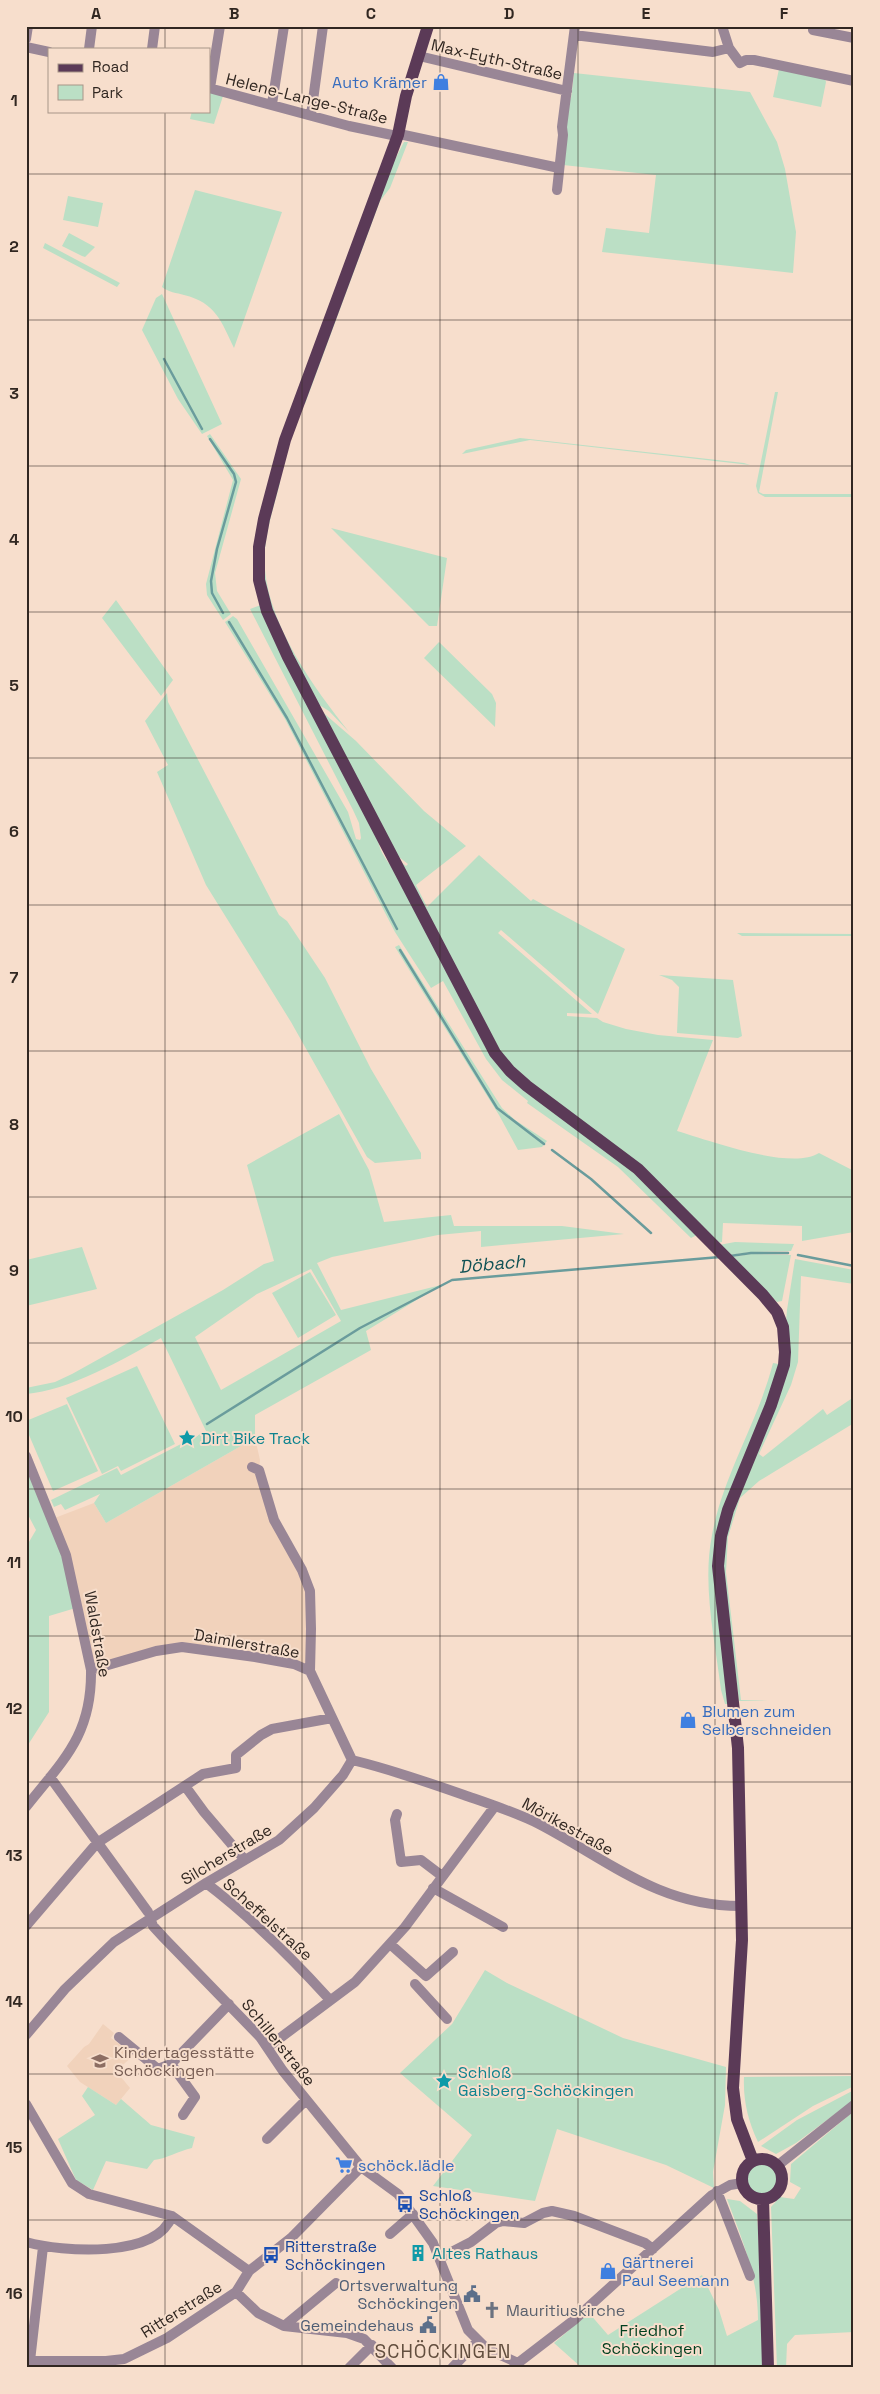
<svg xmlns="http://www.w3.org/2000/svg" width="880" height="2394" font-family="'Space Grotesk',sans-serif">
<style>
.built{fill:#f1d2bb}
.green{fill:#bbdfc5;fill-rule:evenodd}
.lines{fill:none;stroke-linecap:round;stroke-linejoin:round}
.stream{stroke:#6a9c9c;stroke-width:2.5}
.minor{stroke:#998696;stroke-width:10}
.major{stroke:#5b3a57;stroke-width:12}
.grid{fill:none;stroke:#312721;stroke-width:1;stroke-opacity:0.55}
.labels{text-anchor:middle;stroke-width:4;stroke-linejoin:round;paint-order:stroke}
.street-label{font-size:16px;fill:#312721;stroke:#f7decc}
.shop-label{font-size:16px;fill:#366cbe;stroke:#f7decc;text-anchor:start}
.culture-label{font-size:16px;fill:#0d838f;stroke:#f7decc;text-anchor:start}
.education-label{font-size:16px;fill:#785e54;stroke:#f7decc;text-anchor:start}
.transit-label{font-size:16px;fill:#164399;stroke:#f7decc;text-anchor:start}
.service-label{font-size:16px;fill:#4e5e75;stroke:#f7decc;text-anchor:end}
.worship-label{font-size:16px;fill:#5b616d;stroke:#f7decc;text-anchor:start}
.park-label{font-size:16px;fill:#00401f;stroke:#f7decc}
.water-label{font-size:18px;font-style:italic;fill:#105255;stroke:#f7decc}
.quarter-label{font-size:19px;letter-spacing:1px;fill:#624e3e;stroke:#f7decc}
.neatline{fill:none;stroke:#312721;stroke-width:2}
.grid-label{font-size:16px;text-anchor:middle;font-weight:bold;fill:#312721}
</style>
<rect width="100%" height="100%" fill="#f7decc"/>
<!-- built -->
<path class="built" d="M255 1438 260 1460 259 1470 274 1520 307 1581 310 1671 182 1647 91 1670 52 1519 94 1503 106 1523Z
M103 2024 114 2033 111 2038 134 2055 116 2071 130 2088 116 2105 80 2082 67 2066 84 2047 89 2044Z"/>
<!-- green -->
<path class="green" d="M779 69 825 79 826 82 821 107 773 97Z
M574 73 750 92 777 142 785 169 796 232 793 273 602 252 606 228 649 233 656 175 563 165 567 105 571 98Z
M209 91 223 96 214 124 190 119 192 111H209Z
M404 142H408L390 188 380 201 305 404 304 399 387 175Z
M195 190 282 212 234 348C221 321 216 303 184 295 177 293 168 292 162 287Z
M68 196 103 203 98 227 63 220Z
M69 233 95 247 85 257 82 256 62 246Z
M45 243 120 283 117 287 43 248Z
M162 294 222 424 202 434 178 399 142 330 156 298Z
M775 392H778L759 492 763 494H854V497H765L758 493 756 486Z
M210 434 241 479 215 573 217 591 231 614 223 620 207 595 206 584 233 480 207 436Z
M520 438 744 463 750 465 530 440 462 454 466 450Z
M276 482 280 483C273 510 262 542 265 570 270 627 314 688 349 732L329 711 316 703 270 610 261 560Z
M331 528 447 558 437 626H429Z
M116 600 173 680 161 696 102 618Z
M261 605 377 835C379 850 384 858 394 869L487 1046 614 1153 697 1235 691 1238 618 1167 527 1103 528 1101 502 1080 486 1059 443 981 431 988 395 932 285 719 225 622 233 616 237 619 348 812 356 839 360 840 361 838 359 823 353 810 250 609Z
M439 642 492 694 496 703 495 727 424 658Z
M167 693 168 702 279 915 287 921 325 978 371 1069 421 1153V1159L375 1163 367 1157 291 1022 206 885 157 772 168 765 145 721Z
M319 709 356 741 424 811 466 846 416 885 427 907 479 855 531 901 533 899 625 949 598 1014 501 930 498 933 592 1014 567 1013V1016L597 1018 603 1022 626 1029 658 1035 713 1040 677 1131C708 1140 791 1171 819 1153L854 1171V1232L802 1241V1226L723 1223 722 1242 717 1243 505 1060 398 860 406 866 408 864 395 854Z
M737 933 854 934V936H742Z
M399 945 502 1108 515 1120 547 1141 542 1147 518 1150 499 1115 395 947Z
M659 975 733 980 742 1036 738 1038 677 1033 679 987 672 980Z
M339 1114 369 1170 384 1222 451 1215 454 1226H562L624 1234 481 1247V1231L438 1235 332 1257 317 1263 341 1310 441 1285 366 1331 371 1350 255 1415V1438L106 1523 94 1503 100 1494 65 1510 61 1504 54 1507 51 1500 117 1468 121 1475 206 1431 161 1338C124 1359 68 1391 26 1394V1388L55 1382 72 1374 223 1290 264 1264 274 1261 247 1165ZM311 1269 341 1321 221 1390 195 1337 257 1294Z
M735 1242 794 1244 791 1251 751 1252 729 1255 719 1245Z
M82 1247 97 1289 26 1306V1260Z
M751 1254 791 1255 782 1301 777 1302 732 1257Z
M795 1259 854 1270V1284L801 1276 798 1362 791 1385 759 1454 763 1457 823 1409 827 1415 854 1397V1423L759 1481 740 1498 728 1537 726 1572 741 1700 768 1701H739L723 1577 726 1531 779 1396 787 1310Z
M310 1272 336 1315 298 1338 272 1293Z
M773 1363 784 1365 722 1530 730 1704H725L721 1690C715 1640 702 1585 712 1535 723 1475 758 1422 773 1363Z
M137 1366 175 1444 121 1471 118 1466 102 1474 66 1398Z
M67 1404 98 1471 53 1491 26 1428V1421Z
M26 1467 66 1555 79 1607 49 1616V1712L26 1748V1547L36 1530 26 1511Z
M485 1970 507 1983 623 2038 726 2067 725 2105 713 2172 714 2188 666 2165 557 2129 535 2201 433 2186 472 2135 400 2073 452 2024Z
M854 2076V2086L813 2106 758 2142C748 2121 743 2100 744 2077Z
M88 2087 116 2105 121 2099 151 2125 195 2137 192 2148C179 2151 165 2159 154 2160L147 2169 106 2161 93 2190 76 2180 58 2139 95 2115 82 2096Z
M854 2090V2100L796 2143 776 2154 761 2146 797 2120Z
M854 2111V2332L795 2335 787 2344 786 2368H777L771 2207 780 2197 794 2199 801 2188 790 2182 791 2164Z
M746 2179a16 16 0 1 1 32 0a16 16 0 1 1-32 0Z
M727 2199 740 2201 757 2214 760 2259 764 2368H582L554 2343 589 2313 608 2335 702 2275 719 2310 727 2336 758 2320C758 2277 742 2239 727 2199Z"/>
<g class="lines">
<!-- stream -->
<path class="stream" d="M164 359 202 429
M210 439 234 474 236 482 217 549 211 581 212 593 223 613
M229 622 287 718 397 929
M400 950 497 1108 544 1144
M552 1150 591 1179 651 1233
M798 1255 854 1266
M730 1256 751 1253H788
M207 1424 360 1328 452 1280 720 1257"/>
<!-- minor -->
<path class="minor" d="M722 26 729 48 740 63 746 60H754L854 81
M813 30 854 38
M574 35 713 52 729 48
M26 39 28 26
M26 47 49 52
M89 49 92 26
M152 49 155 26
M419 56 567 91
M209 88 349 126 392 135H404L559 168
M210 88 220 26
M272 104 284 26
M311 115 323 26
M557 190 563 135 562 127 575 26
M26 1456 66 1555 91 1670C92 1735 64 1759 26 1807
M252 1467 259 1470 274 1520 302 1570 310 1591 311 1629 310 1671 352 1760
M91 1670 156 1651 182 1647 255 1657 294 1664 310 1671
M352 1760C390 1769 427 1782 464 1795 490 1804 515 1812 539 1824 608 1860 658 1906 740 1906
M50 1777 148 1912
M185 1786 204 1812 244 1859
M397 1814 395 1820 401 1862 421 1860 442 1876
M206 1883C252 1918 291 1957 330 2000
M433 1888 503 1927
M150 1918 153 1926 164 1938 260 2037 283 2071 361 2167 398 2194 433 2243 468 2330 487 2349 518 2363
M26 1926 97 1843 203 1774 236 1768V1755L261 1735 272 1729 332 1718
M390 1944 426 1976 453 1952
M415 1984 447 2019
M26 2035 65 1989 114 1942 206 1883 279 1840 314 1808 343 1775 352 1760
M119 2037 158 2069 171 2064
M268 2047 355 1982 405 1927 495 1806
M26 2104 72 2183 89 2194 172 2216 249 2271
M183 2115 195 2097 171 2064 229 2004
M267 2139 306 2100
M777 2166 854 2105
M717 2191 750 2276
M390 2234 413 2214
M26 2242C62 2252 156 2259 172 2216
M440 2258 471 2242 496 2223 503 2221 524 2223 543 2213 552 2211 574 2216 645 2243 653 2249
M236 2292 258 2313 284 2326 347 2333 364 2339 392 2368
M284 2326 336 2283
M26 2361H106L124 2359 167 2338 236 2292 249 2271 291 2238 361 2167
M30 2361 43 2247
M518 2363 574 2320 712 2195 730 2185 742 2183
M349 2368 372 2345
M452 2368 478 2341"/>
<!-- major -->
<path class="major" d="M428 26 406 96 398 135 285 440 264 519 259 547V580L267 611 288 657 495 1053 510 1071 527 1086 638 1169 763 1295 777 1312 783 1327 785 1352 784 1365 771 1405 728 1510 721 1536 718 1566 738 1748 742 1940 733 2088 737 2119 753 2161
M742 2179a20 20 0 1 1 40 0a20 20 0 1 1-40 0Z
M763 2199 768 2368"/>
</g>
<!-- grid -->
<path class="grid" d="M165 26V49M302 26V2368M440 26V2368M578 26V2368M715 26V2368M165 111V2368M26 174H854M26 320H854M26 466H854M26 612H854M26 758H854M26 905H854M26 1051H854M26 1197H854M26 1343H854M26 1489H854M26 1636H854M26 1782H854M26 1928H854M26 2074H854M26 2220H854"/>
<!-- icons -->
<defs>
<g id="shop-bare" transform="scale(1.35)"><path d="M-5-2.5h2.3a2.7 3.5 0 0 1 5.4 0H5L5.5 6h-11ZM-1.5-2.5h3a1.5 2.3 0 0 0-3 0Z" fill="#3f7fe0" stroke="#f7decc" stroke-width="2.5" paint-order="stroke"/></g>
<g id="sight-bare" transform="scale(1.35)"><path d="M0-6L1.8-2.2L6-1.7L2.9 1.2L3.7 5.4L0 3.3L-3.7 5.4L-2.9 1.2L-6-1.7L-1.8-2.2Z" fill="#0f9aa8" stroke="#f7decc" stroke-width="2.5" paint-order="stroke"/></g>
<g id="school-bare" transform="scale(1.35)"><path d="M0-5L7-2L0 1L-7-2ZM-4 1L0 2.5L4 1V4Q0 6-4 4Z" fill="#8d6e63" stroke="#f7decc" stroke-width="2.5" paint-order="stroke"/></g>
<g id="supermarket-bare" transform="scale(1.35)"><path d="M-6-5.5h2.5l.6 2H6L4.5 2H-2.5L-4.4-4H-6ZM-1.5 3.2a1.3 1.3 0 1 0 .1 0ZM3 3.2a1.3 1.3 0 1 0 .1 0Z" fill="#3f7fe0" stroke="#f7decc" stroke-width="2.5" paint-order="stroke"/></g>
<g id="bus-bare" transform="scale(1.35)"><path d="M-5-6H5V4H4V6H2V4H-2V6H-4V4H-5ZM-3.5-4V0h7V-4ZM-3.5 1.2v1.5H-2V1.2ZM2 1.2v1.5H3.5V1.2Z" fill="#1a4fb4" stroke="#f7decc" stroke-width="2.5" paint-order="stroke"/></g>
<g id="building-bare" transform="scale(1.35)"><path d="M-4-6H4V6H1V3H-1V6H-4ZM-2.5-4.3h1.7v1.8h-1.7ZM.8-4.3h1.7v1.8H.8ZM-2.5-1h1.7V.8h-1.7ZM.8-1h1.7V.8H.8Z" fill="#0f9aa8" stroke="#f7decc" stroke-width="2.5" paint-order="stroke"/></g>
<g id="civic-bare" transform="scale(1.35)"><path d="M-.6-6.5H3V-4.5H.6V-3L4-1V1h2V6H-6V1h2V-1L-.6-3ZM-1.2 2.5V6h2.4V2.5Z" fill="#5c6f8a" stroke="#f7decc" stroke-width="2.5" paint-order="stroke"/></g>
<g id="church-bare" transform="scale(1.35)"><path d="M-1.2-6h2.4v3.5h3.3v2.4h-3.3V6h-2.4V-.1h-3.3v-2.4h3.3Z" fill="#6b7280" stroke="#f7decc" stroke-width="2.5" paint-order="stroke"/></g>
</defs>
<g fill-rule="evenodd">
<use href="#shop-bare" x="441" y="82"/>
<use href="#sight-bare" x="187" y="1438"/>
<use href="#shop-bare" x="688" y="1720"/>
<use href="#school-bare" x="100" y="2061"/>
<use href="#sight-bare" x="444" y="2081"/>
<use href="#supermarket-bare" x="344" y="2165"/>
<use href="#bus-bare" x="405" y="2204"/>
<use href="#building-bare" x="418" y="2253"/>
<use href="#bus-bare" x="271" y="2255"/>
<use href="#shop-bare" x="608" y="2271"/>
<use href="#civic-bare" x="472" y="2294"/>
<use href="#church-bare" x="492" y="2310"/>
<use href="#civic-bare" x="428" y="2325"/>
</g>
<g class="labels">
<!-- street labels -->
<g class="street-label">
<text transform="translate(497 59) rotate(13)" y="6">Max-Eyth-Straße</text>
<text transform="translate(307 98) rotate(14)" y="6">Helene-Lange-Straße</text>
<text transform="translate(98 1634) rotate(80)" y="6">Waldstraße</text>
<text transform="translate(247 1643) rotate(10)" y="6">Daimlerstraße</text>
<text transform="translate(568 1826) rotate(29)" y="6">Mörikestraße</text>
<text transform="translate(226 1854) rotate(-31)" y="6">Silcherstraße</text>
<text transform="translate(268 1919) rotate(42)" y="6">Scheffelstraße</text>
<text transform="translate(279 2042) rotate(51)" y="6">Schillerstraße</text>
<text transform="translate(181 2309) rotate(-32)" y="6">Ritterstraße</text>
</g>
<!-- shop labels -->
<g class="shop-label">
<text x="427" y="88" text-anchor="end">Auto Krämer</text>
<text x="702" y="1717">Blumen zum<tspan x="702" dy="18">Selberschneiden</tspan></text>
<text x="358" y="2171">schöck.lädle</text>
<text x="622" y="2268">Gärtnerei<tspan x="622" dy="18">Paul Seemann</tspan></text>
</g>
<!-- culture labels -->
<g class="culture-label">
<text x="201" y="1444">Dirt Bike Track</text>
<text x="458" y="2078">Schloß<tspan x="458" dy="18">Gaisberg-Schöckingen</tspan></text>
<text x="432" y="2259">Altes Rathaus</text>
</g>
<!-- education labels -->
<g class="education-label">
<text x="114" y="2058">Kindertagesstätte<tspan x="114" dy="18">Schöckingen</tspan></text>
</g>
<!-- transit labels -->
<g class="transit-label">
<text x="419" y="2201">Schloß<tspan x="419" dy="18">Schöckingen</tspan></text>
<text x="285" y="2252">Ritterstraße<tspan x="285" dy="18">Schöckingen</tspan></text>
</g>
<!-- service labels -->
<g class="service-label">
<text x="458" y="2291">Ortsverwaltung<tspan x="458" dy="18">Schöckingen</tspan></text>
<text x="414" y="2331">Gemeindehaus</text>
</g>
<!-- worship labels -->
<g class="worship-label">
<text x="506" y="2316">Mauritiuskirche</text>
</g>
<!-- park labels -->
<g class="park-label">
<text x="652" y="2336">Friedhof<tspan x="652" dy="18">Schöckingen</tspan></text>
</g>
<!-- water labels -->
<g class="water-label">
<text transform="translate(492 1264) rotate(-5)" y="6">Döbach</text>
</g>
<!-- quarter labels -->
<g class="quarter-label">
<text x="443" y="2358">SCHÖCKINGEN</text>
</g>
</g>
<!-- border -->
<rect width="880" height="2394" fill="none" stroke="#f7decc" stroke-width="55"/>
<!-- legend -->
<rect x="48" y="48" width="162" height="65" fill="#f7decc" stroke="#a89588"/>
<rect x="58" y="64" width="25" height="8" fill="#5b3a57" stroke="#a89588"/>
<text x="92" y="72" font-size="15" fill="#312721">Road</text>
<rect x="58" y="85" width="25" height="15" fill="#bbdfc5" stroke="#a89588"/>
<text x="92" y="98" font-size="15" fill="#312721">Park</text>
<rect x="28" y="28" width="824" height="2338" class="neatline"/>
<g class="grid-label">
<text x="96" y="19">A</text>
<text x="234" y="19">B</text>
<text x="371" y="19">C</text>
<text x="509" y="19">D</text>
<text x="646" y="19">E</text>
<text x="784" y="19">F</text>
<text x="14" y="106">1</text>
<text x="14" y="252">2</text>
<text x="14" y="399">3</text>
<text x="14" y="545">4</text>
<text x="14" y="691">5</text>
<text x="14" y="837">6</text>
<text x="14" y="983">7</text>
<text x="14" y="1130">8</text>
<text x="14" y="1276">9</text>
<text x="14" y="1422">10</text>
<text x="14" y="1568">11</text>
<text x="14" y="1714">12</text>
<text x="14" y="1861">13</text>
<text x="14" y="2007">14</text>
<text x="14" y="2153">15</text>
<text x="14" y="2299">16</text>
</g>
</svg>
